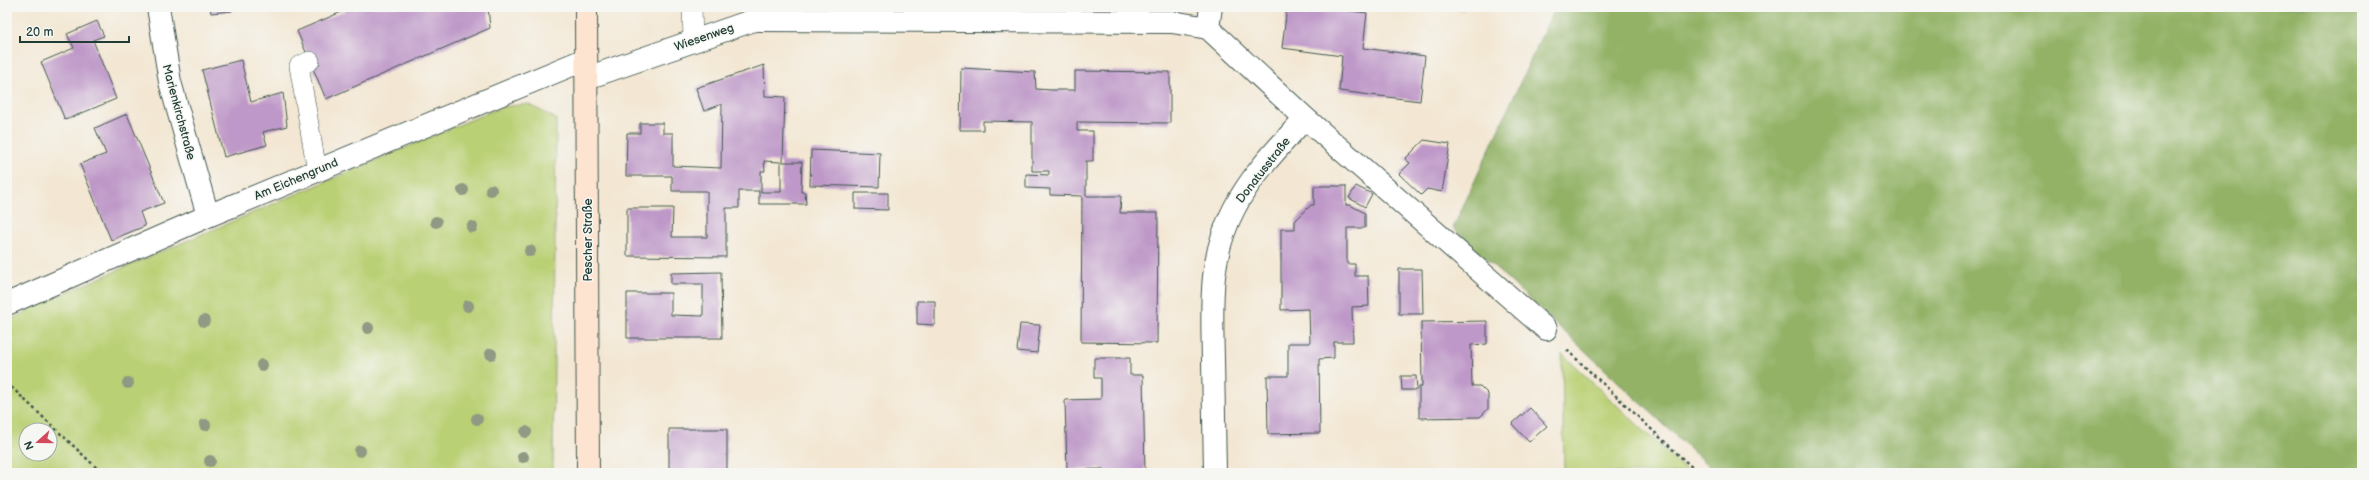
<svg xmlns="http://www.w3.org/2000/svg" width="2369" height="480" font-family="'Balsamiq Sans',sans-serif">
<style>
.green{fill:#bad074;stroke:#6c8654;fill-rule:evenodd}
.forest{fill:#93b266;stroke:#59784d}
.building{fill:#be98c8;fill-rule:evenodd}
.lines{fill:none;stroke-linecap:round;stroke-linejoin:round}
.lane-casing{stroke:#3f564c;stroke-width:20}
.street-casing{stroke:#3f564c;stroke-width:24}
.secondary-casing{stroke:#3f564c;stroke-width:24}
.path{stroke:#3f564c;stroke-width:2.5;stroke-dasharray:3 3;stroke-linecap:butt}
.lane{stroke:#fff;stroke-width:19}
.street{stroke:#fff;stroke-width:22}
.secondary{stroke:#fde4d0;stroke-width:22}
.tree{fill:#8f9983}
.labels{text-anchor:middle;stroke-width:3;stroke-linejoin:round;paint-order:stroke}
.street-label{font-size:12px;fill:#1f3d34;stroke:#f6f6f2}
</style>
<rect width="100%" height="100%" fill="#f6f6f2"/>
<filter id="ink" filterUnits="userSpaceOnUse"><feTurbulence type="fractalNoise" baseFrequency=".025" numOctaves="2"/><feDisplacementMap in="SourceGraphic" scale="8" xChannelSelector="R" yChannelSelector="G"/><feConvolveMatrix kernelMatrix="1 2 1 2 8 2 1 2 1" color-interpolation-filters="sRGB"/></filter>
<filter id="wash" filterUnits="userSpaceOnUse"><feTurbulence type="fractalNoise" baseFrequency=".012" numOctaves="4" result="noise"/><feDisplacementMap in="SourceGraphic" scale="16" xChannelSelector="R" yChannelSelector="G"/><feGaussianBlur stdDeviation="0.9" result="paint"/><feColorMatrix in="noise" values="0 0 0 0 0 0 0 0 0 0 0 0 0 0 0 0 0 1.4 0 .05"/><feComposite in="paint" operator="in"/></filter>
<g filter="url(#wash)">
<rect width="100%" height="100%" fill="#f3e7d3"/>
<!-- green -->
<path class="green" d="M528 104 556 119 553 473H7V322L41 303 501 107ZM26 430H50V454H26Z
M1562 354 1689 473H1564Z"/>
<!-- forest -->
<path class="forest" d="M1555 7H2362V473H1716L1453 228Z"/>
<g id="blocks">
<!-- building -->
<path class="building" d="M210 7H232V11L211 13Z
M353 7H488L490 28 326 99 297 31Z
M1287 7H1319L1367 13 1363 48 1425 56 1420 101 1339 91 1342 56 1282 48Z
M1451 7H1465V10L1450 9Z
M97 21 104 36 93 40 116 99 65 120 41 62 74 48 67 34Z
M241 60 251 102 283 93 287 126 263 132 267 145 224 157 202 70Z
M764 65 765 96 785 97 783 162H802L801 192H805L806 204H759V191H739V208H726V257L627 256V208H673L672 237H707V191H672V176H626L627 133H640V123H663V133H673V166L721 168 722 104 704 111 696 88ZM764 161 781 162V192H761V171H765Z
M961 68 1035 72 1036 89 1051 90H1075V71L1170 72V123L1077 122V131H1093V161H1086V196H1121L1120 213H1158L1157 343 1081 342 1082 196 1050 195V189L1026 188V174L1049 175V171H1032V122L983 121V130H960Z
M127 114 164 203 140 212 145 226 111 240 80 164 106 154 95 128Z
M1424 140 1450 144 1442 192 1427 189 1421 195 1399 174 1410 163 1405 159Z
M811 150 880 153 879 187 810 185Z
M1314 186H1346V205H1350L1365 213V228H1347V264H1355V276H1368L1369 306 1352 307 1353 342H1334V358L1319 359 1320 433 1268 434 1267 376H1288V343H1310L1309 309 1281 310V229H1295V221L1311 205H1314Z
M1356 186 1372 194 1365 207 1349 198Z
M855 193H888V210L855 209Z
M1399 269H1422L1423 314H1399Z
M721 272 722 338H627V293H671V315L703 316V284H671V273Z
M917 301H935V325L917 324Z
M1487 321V344L1471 345 1472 386H1480L1488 394V409L1480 417 1419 418V387H1422L1421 322Z
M1020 324 1040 325 1037 353 1017 351Z
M1094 358H1130V375H1143L1145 473H1103V469L1067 470 1065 400 1101 399V378H1094Z
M1401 376H1416L1417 390H1402Z
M1530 408 1547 426 1529 442 1512 424Z
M669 429H727V473H669Z
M884 471H907V473H884Z"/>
</g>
</g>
<g filter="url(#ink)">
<use href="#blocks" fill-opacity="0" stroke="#3f564c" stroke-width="1"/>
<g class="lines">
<!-- lane casing -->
<g class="lane-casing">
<path id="lane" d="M692 7 693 41
M310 61 299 66 317 171"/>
</g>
<!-- street casing -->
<g class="street-casing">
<path id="street" d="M158 7 170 82 208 216
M1211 7 1208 28 1305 118C1280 146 1251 175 1234 209 1208 259 1212 306 1213 360 1214 398 1214 435 1215 473
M587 78 754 20 1172 22 1208 28
M1305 118 1546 329
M7 304 208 216 586 59"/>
</g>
<!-- secondary casing -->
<g class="secondary-casing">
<path id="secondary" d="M586 7 588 473"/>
</g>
<!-- path -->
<path class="path" d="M1567 350 1698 473
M7 383 102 473"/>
<!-- lane -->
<use href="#lane" class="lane"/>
<!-- street -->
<use href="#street" class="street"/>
<!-- secondary -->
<use href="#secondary" class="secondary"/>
</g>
<!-- trees -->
<g class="tree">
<circle cx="463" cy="190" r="6"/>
<circle cx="491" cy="190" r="6"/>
<circle cx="436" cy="222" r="6"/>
<circle cx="472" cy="227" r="6"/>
<circle cx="530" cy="251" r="6"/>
<circle cx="468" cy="306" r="6"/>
<circle cx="204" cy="321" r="6"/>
<circle cx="368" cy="328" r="6"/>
<circle cx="491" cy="354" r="6"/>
<circle cx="262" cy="365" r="6"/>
<circle cx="128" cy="383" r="6"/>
<circle cx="477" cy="419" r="6"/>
<circle cx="205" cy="425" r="6"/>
<circle cx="526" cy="432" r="6"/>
<circle cx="360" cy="451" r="6"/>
<circle cx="523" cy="457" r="6"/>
<circle cx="210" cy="461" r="6"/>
</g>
</g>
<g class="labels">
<!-- street labels -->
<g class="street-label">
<text transform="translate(704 37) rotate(-19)" y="4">Wiesenweg</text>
<text transform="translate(179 112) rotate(75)" y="4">Marienkirchstraße</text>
<text transform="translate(1263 170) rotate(-52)" y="4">Donatusstraße</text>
<text transform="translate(296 179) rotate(-23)" y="4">Am Eichengrund</text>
<text transform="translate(588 240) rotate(-90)" y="4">Pescher Straße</text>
</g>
</g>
<!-- margin -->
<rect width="2369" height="480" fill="none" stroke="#f6f6f2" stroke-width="24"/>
<!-- north arrow -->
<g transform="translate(38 442) rotate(249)"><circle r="19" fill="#f6f6f2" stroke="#a0aca6"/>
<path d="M0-3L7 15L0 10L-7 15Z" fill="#d1495b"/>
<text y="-6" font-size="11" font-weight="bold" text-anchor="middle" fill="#1f3d34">N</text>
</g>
<!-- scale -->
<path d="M20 36v6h109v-6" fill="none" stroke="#1f3d34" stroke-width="2"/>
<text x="26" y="36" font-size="12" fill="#1f3d34" stroke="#f6f6f2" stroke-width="3" paint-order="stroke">20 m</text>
</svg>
